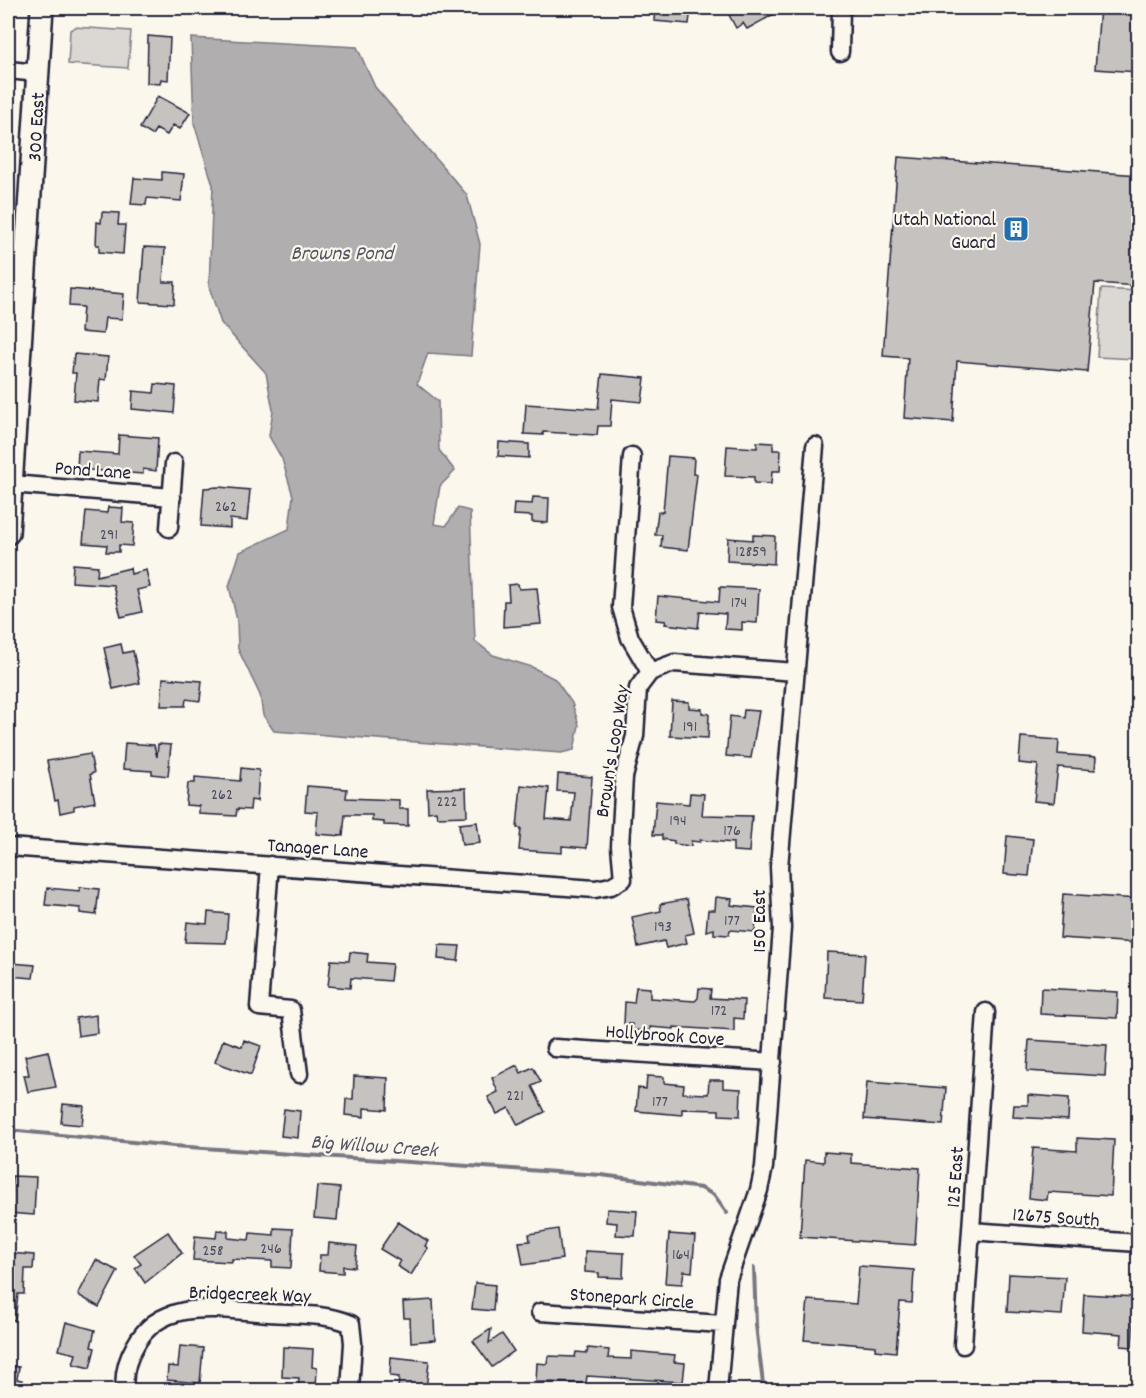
<svg xmlns="http://www.w3.org/2000/svg" width="1146" height="1398" font-family="Dekko,sans-serif">
<style>
.green{fill:#dbd8d3;stroke:#7e7d87;stroke-width:1.5}
.water{fill:#b1aeb0;stroke:#787681;stroke-width:1.5}
.lines{fill:none;stroke-linecap:round;stroke-linejoin:round}
.stream{stroke:#787681;stroke-width:4}
.building{fill:#c6c2c0;stroke:#22223b;stroke-width:1.5}
.minor-casing{stroke:#22223b;stroke-width:21}
.major-casing{stroke:#22223b;stroke-width:26}
.minor{stroke:#fbf7ec;stroke-width:16}
.major{stroke:#fbf7ec;stroke-width:21}
.labels{text-anchor:middle;stroke-width:4.5;stroke-linejoin:round;paint-order:stroke}
.number-label{font-size:16px;fill:#4b4a5c}
.street-label{font-size:20px;fill:#22223b;stroke:#fbf7ec}
.poi-label{font-size:20px;fill:#22223b;stroke:#fbf7ec;text-anchor:end}
.water-label{font-size:21px;font-style:italic;fill:#545364;stroke:#fbf7ec}
</style>
<rect width="100%" height="100%" fill="#fbf7ec"/>
<filter id="ink" filterUnits="userSpaceOnUse"><feTurbulence type="fractalNoise" baseFrequency=".0167" numOctaves="2"/><feDisplacementMap in="SourceGraphic" scale="12" xChannelSelector="R" yChannelSelector="G"/><feConvolveMatrix kernelMatrix="1 2 1 2 8 2 1 2 1" color-interpolation-filters="sRGB"/></filter>
<g filter="url(#ink)">
<!-- green -->
<path class="green" d="M75 27 131 31 128 68 68 64 70 30Z
M1101 289 1138 291 1136 359 1097 357Z"/>
<!-- water -->
<path class="water" d="M191 38 357 47 375 87 467 195 480 244 471 356 428 353 417 384 438 401 439 450 455 471 440 486 434 524 446 526 458 508 470 511 475 641 493 655 532 667 555 679 572 703 579 725 574 750 561 753 274 731 263 715 260 695 238 649 237 620 229 586 240 552 289 529 293 496 282 459 269 436 273 410 266 373 221 323 209 287 213 185 194 123Z"/>
<g class="lines">
<!-- stream -->
<path class="stream" d="M8 1130 174 1146 601 1175 701 1188 714 1195 727 1213
M754 1268 756 1325 763 1384 768 1390"/>
</g>
<!-- building -->
<path class="building" d="M655 8H691L689 24 654 21Z
M732 8H785L747 29 743 23 736 28 729 15 734 11Z
M1100 8H1138V72L1095 69Z
M148 36 170 38 168 80 161 79 160 84 147 83Z
M158 96 190 113 180 129 173 125 167 135 156 129 152 135 140 128Z
M898 157 1138 175V286L1095 283 1087 372 957 361 953 422 904 418 908 358 883 356Z
M162 172 184 174 181 201 147 198 146 205 131 204 134 178 162 180Z
M102 212 119 213 118 225H125L123 254 99 252V245H96L97 222 101 223Z
M144 247 165 248 163 282H175L174 304 140 302Z
M70 289 124 294 122 319 105 318 103 334 81 332 83 307 69 306Z
M74 354 108 357 106 380 100 379 98 402 74 400 76 373H72Z
M602 374 645 378 642 402 612 399 610 426H598L597 435 543 432V435L524 434 526 404 598 409Z
M155 384 176 386 174 413 132 409 133 391 154 393Z
M119 435 158 438 156 471 143 469V474L77 469 78 451 118 454Z
M499 442 529 444V458L498 456Z
M757 442 773 443V450H781L780 471H772L771 484 754 483V477L725 476 727 446 757 448Z
M668 456 694 458 693 474H697L688 550 661 547 662 535H655L658 512H663Z
M219 487 250 490 247 521 230 519V528L201 526 204 488Z
M533 497 549 498 548 523 532 522V516L513 515 514 503 532 504Z
M108 507 123 508 122 522 134 523 132 546 119 545V552H106L107 545 83 543 86 511 107 513Z
M753 535 775 536 774 564 727 561 728 538 753 540Z
M73 564 98 566 97 576 130 568 131 574 146 570 150 587 137 590 142 612 121 617 113 585 72 582Z
M518 584 519 589 537 588 541 624 503 627 504 601H509L508 585Z
M720 587 759 589 757 623 742 622V630L725 629 726 614 700 612 698 628 665 624 666 621 656 620 658 596 719 602Z
M121 644 123 653 133 651 140 683 113 689 104 648Z
M163 678 202 681 200 701 186 699 185 706H161Z
M672 701 689 702V708L702 709V713L709 714 708 738 670 736Z
M744 710 759 711 751 758 726 756 730 716 743 718Z
M1021 737 1059 740 1058 754 1096 757 1095 770 1058 767 1054 803 1034 801 1038 765 1019 763Z
M125 743 154 745 157 757 158 744 171 745 168 776 152 774V771L123 769Z
M90 754 94 773 90 774 95 802 74 806V810L60 813 58 800 55 801 47 761Z
M241 768 259 770 257 801 251 800 250 810 237 809 236 816 199 814V806L186 805 188 783H195V777L240 781Z
M558 774 592 777 587 848 562 846V853L519 850 521 828H517L521 785 549 788 546 819 571 821 574 792 557 791Z
M307 786 347 789 346 798 399 800V809H408V826L384 825V822L372 821V815H345L343 836 316 834 318 812 305 811Z
M466 788 467 816 437 817 436 811 428 812 427 789Z
M690 793 704 794 702 815 752 816 749 852 733 851V843L700 840V842L691 841V846L674 844V841L662 839V835H653L656 801 689 804Z
M477 822 480 843 462 845 459 824Z
M1007 836 1033 839 1029 876 1004 874Z
M80 887 99 889 96 915 80 913V908L45 905 47 888 80 891Z
M1063 894 1138 899V943L1060 938Z
M716 897 732 899 731 905 757 908 755 932 730 930 729 935 714 934V929L706 931 708 910H715Z
M687 899 694 933 685 935 687 943 666 948 664 941 638 947 632 917 661 911 660 904Z
M208 912 228 914 226 943 185 942 187 922 207 924Z
M439 945 460 946 458 961 438 959Z
M350 952 368 954 367 962 392 964 390 981 351 978 350 988 328 986 331 960 349 961Z
M827 952 865 954 862 1000 825 998Z
M11 963 35 965 33 978 9 976Z
M636 987 650 988V998L695 1001 698 998 699 988 711 989 710 998 744 1000 743 1019 734 1018V1031L674 1027V1029L650 1027V1031L632 1030V1024H624L625 1002 634 1003Z
M1041 988 1118 992 1117 1018 1040 1014Z
M96 1015 97 1033 78 1036 76 1018Z
M223 1040 242 1047 244 1040 261 1046 251 1075 215 1062Z
M1029 1040 1107 1045 1105 1076 1027 1071Z
M48 1051 56 1087 28 1092 24 1075H29L25 1056Z
M517 1065 521 1073 533 1067 541 1082 532 1086 545 1112 518 1125 509 1108 497 1114 488 1097 498 1092 492 1078Z
M354 1076 388 1078 387 1110 364 1108V1117L345 1115 346 1099H353Z
M647 1076 664 1077V1083L684 1085 683 1093 708 1094 709 1080H723V1088L741 1089 740 1116 719 1115V1110L682 1109V1115L636 1111 638 1088 646 1089Z
M867 1082 946 1088 943 1125 864 1119Z
M1028 1095 1069 1098 1068 1120 1013 1117 1014 1105H1028Z
M63 1104 84 1106 82 1125 61 1123Z
M284 1109 300 1111 298 1138 281 1136Z
M1077 1138 1114 1140 1111 1196 1048 1192 1047 1200 1029 1198 1033 1148 1077 1151Z
M824 1152 851 1154V1163L920 1168 915 1245 800 1237 805 1160 824 1162Z
M12 1176 36 1177 34 1215 8 1213V1195H11Z
M317 1186 340 1188 337 1220 314 1218Z
M607 1209 637 1211 635 1236 616 1235 617 1223 606 1222Z
M398 1222 428 1241 425 1246 428 1248 411 1275 397 1266 400 1261 380 1249Z
M274 1228 293 1229 291 1268 272 1267V1261L232 1259V1262L193 1260 195 1236 216 1238 217 1230 228 1231V1238L249 1240 250 1233 274 1235Z
M558 1229 562 1259 523 1265 519 1242 530 1241 529 1234Z
M168 1232 182 1253 145 1283 135 1268 141 1264 134 1255Z
M669 1234 695 1236 692 1272 684 1271 682 1284 665 1283Z
M329 1243 357 1246 355 1267 343 1266V1273L319 1271 320 1255H328Z
M585 1251 624 1253 623 1278 599 1277V1273L585 1272Z
M8 1253 34 1255 33 1269H25L24 1294H18L15 1320H8Z
M96 1260 118 1271 99 1307 78 1295Z
M859 1266 914 1270 912 1303 900 1302 896 1352 875 1350 876 1346 804 1340 808 1300 856 1304Z
M1009 1274 1065 1277 1062 1315 1007 1312Z
M475 1283 495 1285 493 1311 472 1309Z
M1084 1294 1135 1297 1132 1347 1121 1346 1122 1334 1082 1331Z
M433 1300 435 1340 411 1342 410 1318H404L403 1302Z
M66 1322 95 1330 91 1347 95 1348 90 1368 73 1364 76 1354 59 1350Z
M491 1329 489 1343 502 1334 514 1351 492 1367 473 1341Z
M180 1346 203 1348 200 1383 167 1380 168 1366 178 1367Z
M283 1347 313 1349 312 1367 317 1368 316 1388 298 1387 299 1378 282 1377Z
M588 1348 609 1350 608 1358 631 1359V1351L675 1355 674 1362 685 1363 683 1382 587 1376 586 1383 536 1382 537 1363 547 1364 548 1356 575 1357 576 1352 587 1353Z
M391 1357 429 1361 426 1390H398L399 1377 390 1376Z
M8 1366 19 1367 17 1379 22 1380 21 1390H8Z"/>
<g class="lines">
<!-- minor casing -->
<g class="minor-casing">
<path id="minor" d="M840 52 841 8
M8 70 38 73
M8 268 27 270
M632 456 621 607 630 638 650 672
M11 484 172 497
M169 528 174 463
M8 847 595 889 611 886 623 879 620 846 624 777 635 736 638 688 650 672 674 663 796 672
M270 865 259 1007 291 1010 299 1074
M555 1048 773 1062
M971 1231 1138 1243
M540 1312 722 1324
M963 1345 986 1012
M125 1390C123 1375 127 1360 135 1346 161 1296 222 1310 269 1313 296 1315 326 1313 351 1324L353 1343 350 1390
M718 1390 728 1279 759 1190 764 1167 782 928 779 867 815 446"/>
</g>
<!-- major casing -->
<g class="major-casing">
<path id="major" d="M8 533 42 8"/>
</g>
<!-- minor -->
<use href="#minor" class="minor"/>
<!-- major -->
<use href="#major" class="major"/>
</g>
</g>
<!-- icons -->
<defs>
<g id="building-square" transform="scale(1.35)"><rect x="-9" y="-9" width="18" height="18" rx="4" fill="#1f6fb2" stroke="#fbf7ec"/><path d="M-4-6H4V6H1V3H-1V6H-4ZM-2.5-4.3h1.7v1.8h-1.7ZM.8-4.3h1.7v1.8H.8ZM-2.5-1h1.7V.8h-1.7ZM.8-1h1.7V.8H.8Z" fill="#fff"/></g>
</defs>
<g fill-rule="evenodd">
<use href="#building-square" x="1016" y="229"/>
</g>
<g class="labels">
<!-- number labels -->
<g class="number-label">
<text x="226" y="511">262</text>
<text x="109" y="539">291</text>
<text x="751" y="556">12859</text>
<text x="739" y="607">174</text>
<text x="690" y="731">191</text>
<text x="222" y="799">262</text>
<text x="447" y="806">222</text>
<text x="678" y="825">194</text>
<text x="732" y="835">176</text>
<text x="732" y="925">177</text>
<text x="663" y="931">193</text>
<text x="719" y="1015">172</text>
<text x="515" y="1100">221</text>
<text x="660" y="1106">177</text>
<text x="271" y="1253">246</text>
<text x="213" y="1255">258</text>
<text x="681" y="1259">164</text>
</g>
<!-- street labels -->
<g class="street-label">
<text transform="translate(35 127) rotate(-87)" y="7">300 East</text>
<text transform="translate(93 469) rotate(4)" y="7">Pond Lane</text>
<text transform="translate(611 751) rotate(-81)" y="7">Brown's Loop Way</text>
<text transform="translate(318 847) rotate(4)" y="7">Tanager Lane</text>
<text transform="translate(758 921) rotate(-90)" y="7">150 East</text>
<text transform="translate(665 1034) rotate(4)" y="7">Hollybrook Cove</text>
<text transform="translate(954 1177) rotate(-86)" y="7">125 East</text>
<text transform="translate(1056 1216) rotate(4)" y="7">12675 South</text>
<text transform="translate(250 1293) rotate(2)" y="7">Bridgecreek Way</text>
<text transform="translate(632 1297) rotate(4)" y="7">Stonepark Circle</text>
</g>
<!-- poi labels -->
<g class="poi-label">
<text x="996" y="225">Utah National<tspan x="996" dy="23">Guard</tspan></text>
</g>
<!-- water labels -->
<g class="water-label">
<text x="342" y="259">Browns Pond</text>
<text transform="translate(374 1145) rotate(4)" y="7">Big Willow Creek</text>
</g>
</g>
<!-- margin -->
<rect width="1146" height="1398" fill="none" stroke="#fbf7ec" stroke-width="30"/>
<rect x="15" y="15" width="1116" height="1368" fill="none" stroke="#22223b" stroke-width="2" filter="url(#ink)"/>
</svg>
